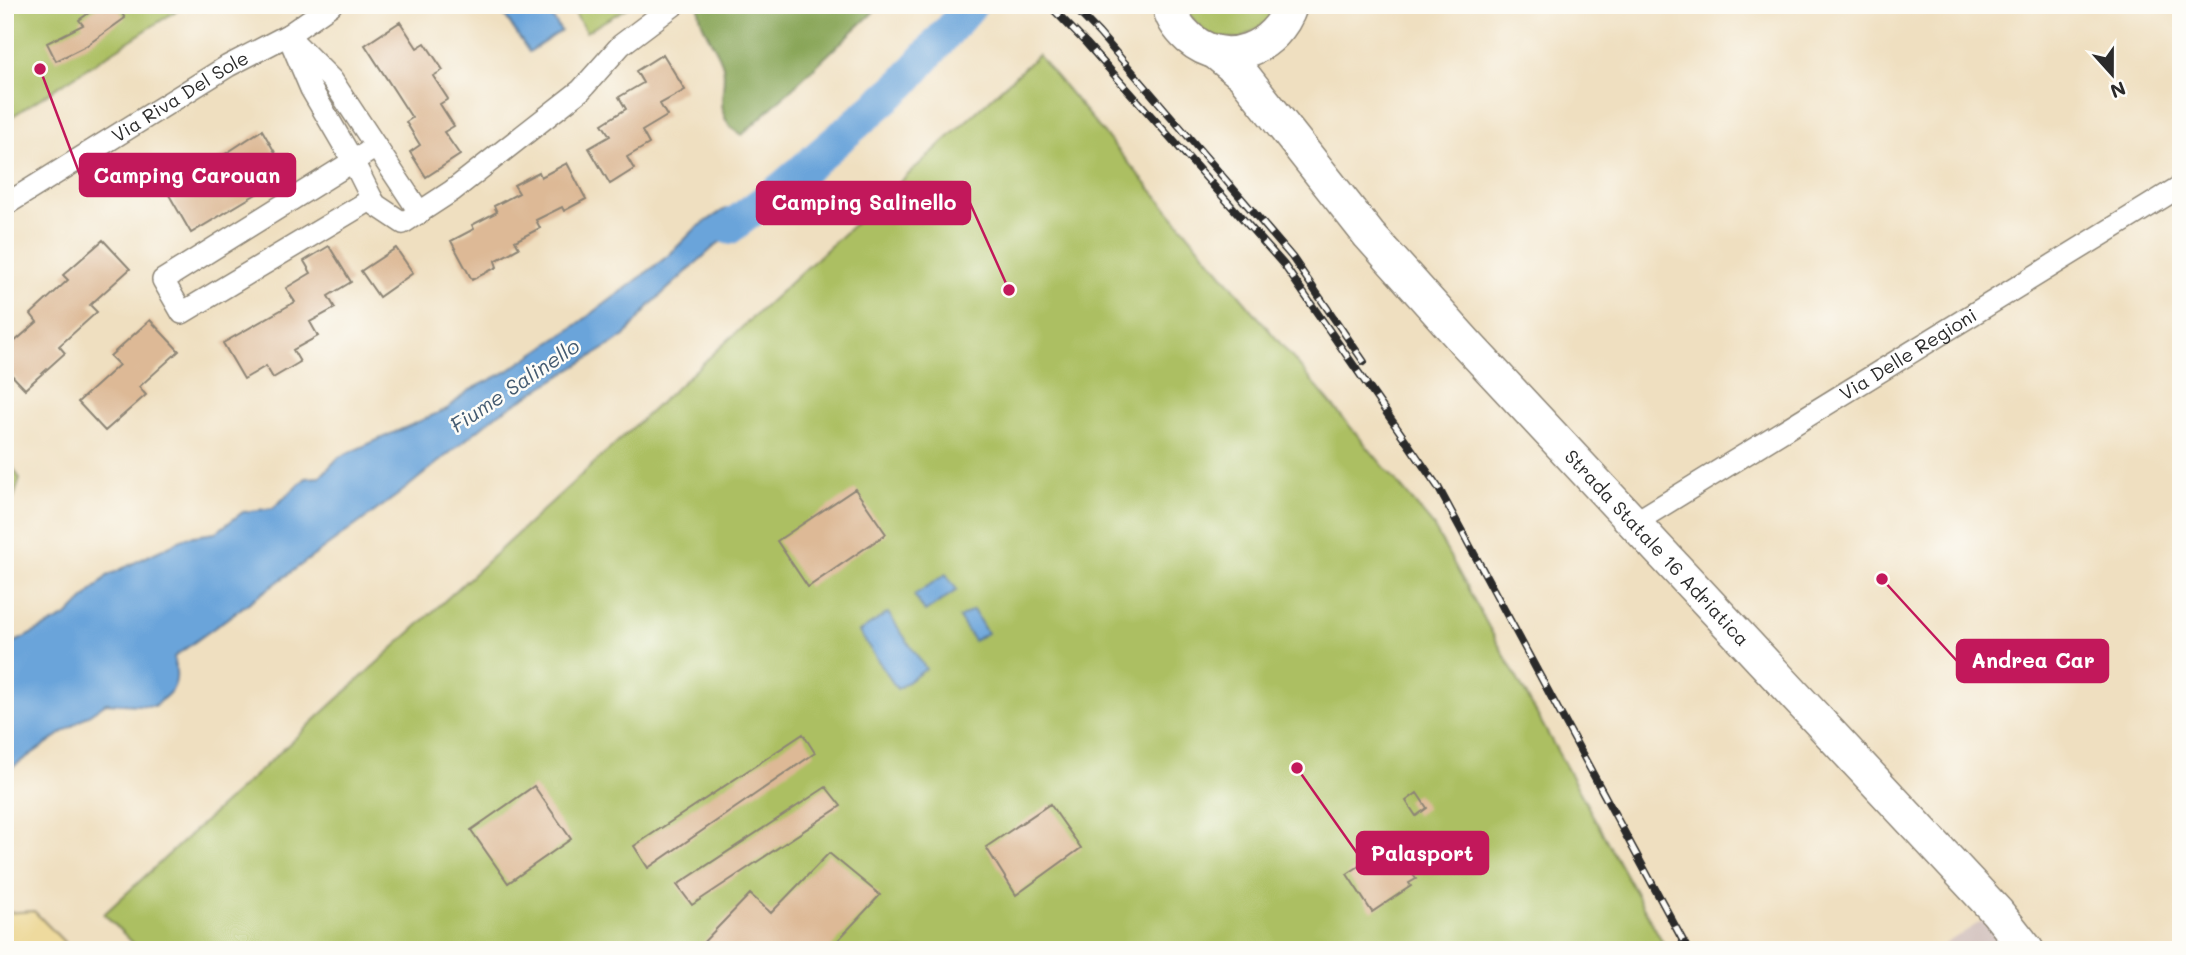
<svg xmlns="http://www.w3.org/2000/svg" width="2186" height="955" font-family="Mali,sans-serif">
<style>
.industrial{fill:#d1c0bc}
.green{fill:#acbf62;stroke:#6c7546;stroke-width:2}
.forest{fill:#89a658;stroke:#5a6842;stroke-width:2}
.sand{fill:#eeda9e;stroke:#8c8264;stroke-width:2}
.water{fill:#6aa4da;stroke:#4a6882;stroke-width:2}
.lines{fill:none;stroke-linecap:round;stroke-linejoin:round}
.river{stroke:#6aa4da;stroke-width:33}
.building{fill:#ddb996}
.street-casing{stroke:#8d8576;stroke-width:24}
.primary-casing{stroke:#8d8576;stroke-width:36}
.street{stroke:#fff;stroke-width:21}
.primary{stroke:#fff;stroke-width:33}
.rail-casing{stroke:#2b2b2b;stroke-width:8}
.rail{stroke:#fdfcf7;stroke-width:5;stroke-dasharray:16;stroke-linecap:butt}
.labels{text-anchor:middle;stroke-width:5;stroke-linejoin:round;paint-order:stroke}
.street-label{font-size:19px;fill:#2b2b2b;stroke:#fdfcf7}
.water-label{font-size:21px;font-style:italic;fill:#445b71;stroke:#fdfcf7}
.leader{fill:none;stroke:#c2185b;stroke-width:2.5}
.callout-dot{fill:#c2185b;stroke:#fdfcf7;stroke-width:2.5}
.callout{fill:#c2185b;stroke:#c2185b;stroke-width:2.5}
.callout-label{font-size:21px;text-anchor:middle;font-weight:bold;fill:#fff}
</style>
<rect width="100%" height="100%" fill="#fdfcf7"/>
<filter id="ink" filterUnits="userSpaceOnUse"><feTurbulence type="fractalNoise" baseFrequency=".0143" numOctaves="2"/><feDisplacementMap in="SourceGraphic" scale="14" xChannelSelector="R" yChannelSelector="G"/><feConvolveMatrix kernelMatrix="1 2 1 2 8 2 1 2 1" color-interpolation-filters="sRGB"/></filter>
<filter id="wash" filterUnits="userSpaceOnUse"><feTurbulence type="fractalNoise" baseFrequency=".00686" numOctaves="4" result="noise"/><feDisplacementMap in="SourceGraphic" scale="28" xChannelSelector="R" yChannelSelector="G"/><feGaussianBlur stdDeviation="1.57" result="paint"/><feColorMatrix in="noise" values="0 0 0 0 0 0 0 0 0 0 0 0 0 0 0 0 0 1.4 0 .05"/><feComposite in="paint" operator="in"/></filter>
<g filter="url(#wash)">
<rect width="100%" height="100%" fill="#efdfc0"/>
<!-- industrial -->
<path class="industrial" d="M1997 912 2027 950H1935Z"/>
<!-- green -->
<path class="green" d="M5 5H185L5 121Z
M570 5H632L586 32Z
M1181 5H1276L1268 22 1240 39 1209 37Z
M1038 55 1432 524 1667 950H140L104 914Z
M5 454 20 479 13 500 5 506Z"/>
<!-- forest -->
<path class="forest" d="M699 5H881L742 135C736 132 729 127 726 120 717 103 727 84 723 66 717 44 698 28 699 5Z"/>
<!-- sand -->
<path class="sand" d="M34 911 72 950H5V913Z"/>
<!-- water -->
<path class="water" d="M498 5H544L561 31 529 52Z
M759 196 771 205 716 245 650 305 625 336 495 416 399 494 174 657C179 686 177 688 154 706L106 703 5 772V647L67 616 107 576 187 537 215 533 243 512 273 508 306 478 320 477 339 457 447 409 468 391 506 372 571 329 629 286 669 255 695 229 722 211Z
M946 574 957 590 925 612 914 595Z
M973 610 987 633 974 641 959 618Z
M888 613 926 669 897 689 859 632Z"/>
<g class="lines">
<!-- river -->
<path class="river" d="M729 228 783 187 903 83 971 5"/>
</g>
<g id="blocks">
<!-- building -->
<path class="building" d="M100 5H116L125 18 86 46 56 61 47 43 83 25 79 20Z
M400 22 417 48 425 43 443 70 433 76 448 99 440 104 454 126 444 132 460 155 426 177 410 152 420 145 406 122 412 118 365 45Z
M663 54 685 90 660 104 667 116 642 131 649 144 627 157 634 169 610 184 589 148 610 136 602 124 626 109 619 97 643 83 636 71Z
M262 130 288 175 191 233 165 188 216 160Z
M567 163 586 199 564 211 562 207 536 220 540 228 515 241 519 248 495 261 497 267 472 280 451 241 474 229 472 225 497 212 494 206 519 193 514 185 539 172 541 177Z
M103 240 130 269 90 305 97 312 59 346 65 353 25 389 5 368V350L37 322 31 314 68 280 63 275Z
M329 246 351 282 328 296 335 308 310 322 318 336 293 350 300 362 273 378 266 366 244 379 223 343 295 302 286 288 311 273 304 261Z
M396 248 413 273 379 297 361 271Z
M150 320 179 351 139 387 146 395 105 431 78 402 119 365 110 356Z
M855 489 886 534 808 587 777 541Z
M803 734 815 753 648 868 634 846Z
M534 786 571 839 508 883 471 830Z
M826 787 841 806 692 905 677 885Z
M1417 793 1427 808 1416 816 1406 801Z
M1050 804 1081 848 1016 895 986 847Z
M1394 847 1416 879 1409 883 1411 886 1372 912 1347 874 1384 850 1386 852Z
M829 853 880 895 829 950H696L750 894 771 913Z"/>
</g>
</g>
<g filter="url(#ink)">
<use href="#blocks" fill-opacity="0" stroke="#8d8576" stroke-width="2"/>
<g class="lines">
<!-- street casing -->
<g class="street-casing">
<g id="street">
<path d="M288 35 311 89 353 161 372 199 376 205 403 223 452 191 581 90 621 45 674 5"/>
<path d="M295 43 332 80 420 213"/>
<path d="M372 199 182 313 163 280 376 147"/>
<path id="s1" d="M5 205 228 66 288 35 331 5"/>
<path id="s2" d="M1634 523 2181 186"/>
</g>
</g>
<!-- primary casing -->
<g class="primary-casing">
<g id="primary">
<path d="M1169 5C1171 18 1179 29 1189 38 1226 70 1276 49 1291 5"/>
<path id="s3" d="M1215 52 1243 75 1369 235 1465 342 1997 912 2027 950"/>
</g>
</g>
<!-- street -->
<use href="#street" class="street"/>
<!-- primary -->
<use href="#primary" class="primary"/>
<!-- rail casing -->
<g class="rail-casing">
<path id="rail" d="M1049 5 1086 43 1284 265 1438 487 1688 950
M1072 5 1099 33 1292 257 1364 362"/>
</g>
<!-- rail -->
<use href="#rail" class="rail"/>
</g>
</g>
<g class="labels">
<!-- street labels -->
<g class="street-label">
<text dy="7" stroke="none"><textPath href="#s1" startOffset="206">Via Riva Del Sole</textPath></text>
<text dy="7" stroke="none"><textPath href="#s2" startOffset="322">Via Delle Regioni</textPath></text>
<text dy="7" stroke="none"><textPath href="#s3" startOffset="665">Strada Statale 16 Adriatica</textPath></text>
</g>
<!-- water labels -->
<g class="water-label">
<text transform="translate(515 386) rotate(-34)" y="7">Fiume Salinello</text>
</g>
</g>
<!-- callouts -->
<path class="leader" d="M40 69L80 175M1009 290L970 203M1882 579L1957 661M1297 768L1357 853"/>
<g class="callout-dot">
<circle cx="40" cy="69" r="7"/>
<circle cx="1009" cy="290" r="7"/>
<circle cx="1882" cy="579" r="7"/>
<circle cx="1297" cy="768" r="7"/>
</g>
<g class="callout">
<rect x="80" y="154" width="215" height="42" rx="7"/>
<rect x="757" y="182" width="213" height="42" rx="7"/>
<rect x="1957" y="640" width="151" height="42" rx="7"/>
<rect x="1357" y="832" width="131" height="42" rx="7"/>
</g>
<g class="callout-label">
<text x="187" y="183">Camping Carouan</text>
<text x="864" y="210">Camping Salinello</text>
<text x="2033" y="668">Andrea Car</text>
<text x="1422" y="861">Palasport</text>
</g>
<!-- margin -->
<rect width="2186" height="955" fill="none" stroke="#fdfcf7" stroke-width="28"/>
<!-- north arrow -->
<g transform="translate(2112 74) rotate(159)" stroke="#fdfcf7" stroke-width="5" paint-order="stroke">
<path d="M0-5L12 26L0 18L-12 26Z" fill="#2b2b2b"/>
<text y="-10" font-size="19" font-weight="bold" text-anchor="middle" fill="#2b2b2b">N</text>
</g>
</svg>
